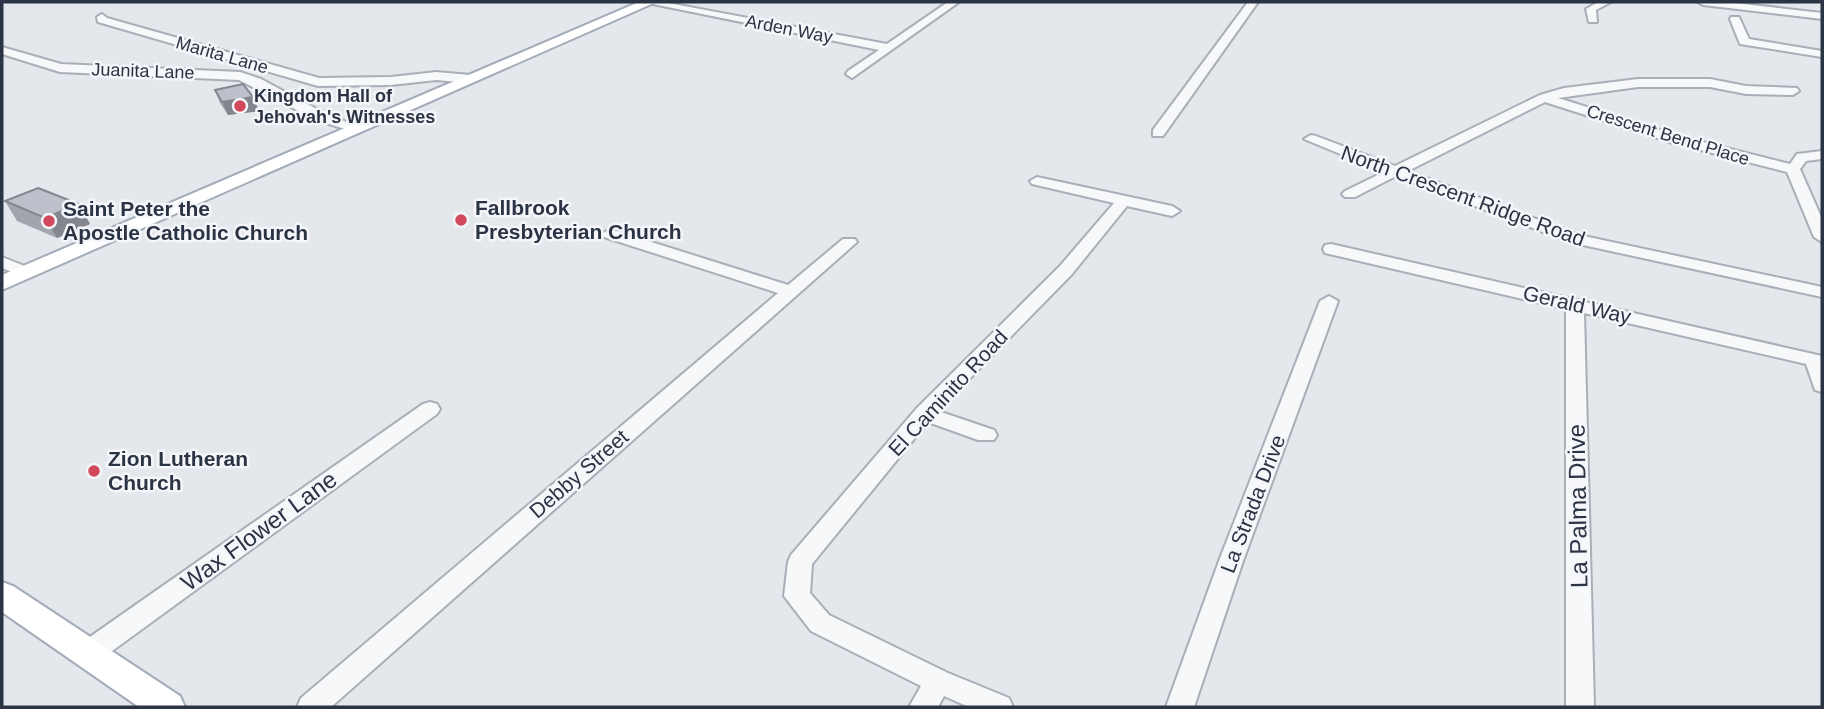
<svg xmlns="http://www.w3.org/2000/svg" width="1824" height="709" font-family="Arial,sans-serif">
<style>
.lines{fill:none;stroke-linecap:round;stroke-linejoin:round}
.minor-casing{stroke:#a9aeb7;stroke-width:4}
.major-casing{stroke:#a3abb8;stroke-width:4}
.minor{fill:#f7f8fa;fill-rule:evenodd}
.major{fill:#fff;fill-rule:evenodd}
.wall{fill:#a1a5ae}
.shaded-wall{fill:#83868d}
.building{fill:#bbc0ca;stroke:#83868d;stroke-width:2}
.poi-dot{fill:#d1495b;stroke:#f4f6f9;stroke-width:2.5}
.labels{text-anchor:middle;stroke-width:5;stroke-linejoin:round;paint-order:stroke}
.far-street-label{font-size:18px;fill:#2b3445;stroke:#f4f6f9}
.far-poi-label{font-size:18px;font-weight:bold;fill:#2b3445;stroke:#f4f6f9;text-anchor:start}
.street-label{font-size:21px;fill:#2b3445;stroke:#f4f6f9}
.poi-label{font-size:21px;font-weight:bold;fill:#2b3445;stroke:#f4f6f9;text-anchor:start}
.near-street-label{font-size:24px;fill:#2b3445;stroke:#f4f6f9}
</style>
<rect width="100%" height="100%" fill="#e4e7ec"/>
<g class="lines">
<!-- minor casing -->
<g class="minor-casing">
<path id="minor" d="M643 2H663L887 44 948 2H959L852 78 846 74 848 71 879 50Z
M1248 2H1258L1163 136H1153V130Z
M1598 2H1611L1596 10 1597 22H1589L1586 9Z
M1698 2H1727L1822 13V19L1703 5Z
M102 14 107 18 319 78 391 77 436 72 471 75 477 79 471 83 436 80 391 85 318 86 98 22 97 17Z
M1731 17H1739L1749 39 1822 51V57L1740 44 1730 19Z
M2 47 61 64 240 72 261 79 326 114 365 129 358 133 316 120 239 80 60 72 2 54Z
M1638 79H1710L1746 86 1797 88 1799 91 1793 95 1746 94 1710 87H1638L1558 98 1683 137 1790 164 1797 154 1822 151V159L1806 161 1800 169 1822 219V242L1814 237 1787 172 1673 143 1545 102 1408 171 1579 235 1822 287V297L1569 242 1396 176 1355 197H1345L1342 194 1345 191 1384 172 1304 139 1311 135 1316 136 1395 166 1540 95 1564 88Z
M1037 177 1172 206 1180 211 1172 216 1127 206 1072 274 938 411 994 430 997 435 994 440H978L928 422 812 564 810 593 829 615 948 673 1009 698 1013 707H969L944 696 938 707H909L921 686 811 631 784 596 788 562 791 555 917 408 1060 266 1114 203 1032 184 1030 181Z
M610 229 788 285 843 239H855L857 242 331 707H297L301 698 778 293 604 237 602 234Z
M1331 244 1822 356V392L1815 390 1806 364 1584 313 1594 707H1566V309L1325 253 1323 249 1325 245Z
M2 257 32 269 35 273 26 278 2 268Z
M1329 296 1338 301 1243 561 1194 707H1166L1219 561 1320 301Z
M430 402 437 404 440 409 437 414 97 662 87 665 77 662 74 654 77 646 423 404Z"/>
</g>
<!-- major casing -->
<g class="major-casing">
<path id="major" d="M639 2H656L2 290V275Z
M2 582 13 586 180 696 185 707H139L2 612Z"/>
</g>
<!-- minor -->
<use href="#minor" class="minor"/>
<!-- major -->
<use href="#major" class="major"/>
</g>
<!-- wall -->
<path class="wall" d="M215 90 253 97 259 111 228 115 220 103Z
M5 201 79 204 90 224 57 238 17 221Z"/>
<!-- shaded-wall -->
<path class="shaded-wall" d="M253 97 259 111 228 115 222 102Z
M79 204 90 224 57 238 45 218Z"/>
<!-- building -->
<path class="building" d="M243 84 253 97 222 102 215 90Z
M38 188 79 204 45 218 5 201Z"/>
<!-- markers -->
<g class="poi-dot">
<circle cx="240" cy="106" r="7"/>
<circle cx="461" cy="220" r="7"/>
<circle cx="49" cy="221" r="7"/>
<circle cx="94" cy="471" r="7"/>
</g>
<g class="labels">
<!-- far-street labels -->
<g class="far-street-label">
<text transform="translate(789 29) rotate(11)" y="6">Arden Way</text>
<text transform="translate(222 55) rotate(16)" y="6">Marita Lane</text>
<text transform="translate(143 71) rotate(2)" y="6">Juanita Lane</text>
<text transform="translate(1668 135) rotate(17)" y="6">Crescent Bend Place</text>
</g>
<!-- far-poi labels -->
<g class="far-poi-label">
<text x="254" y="102">Kingdom Hall of<tspan x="254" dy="21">Jehovah's Witnesses</tspan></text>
</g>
<!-- street labels -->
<g class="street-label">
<text transform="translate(1463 196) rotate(20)" y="7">North Crescent Ridge Road</text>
<text transform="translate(1577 305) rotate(13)" y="7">Gerald Way</text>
<text transform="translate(948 393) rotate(-47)" y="7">El Caminito Road</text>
<text transform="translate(579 474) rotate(-41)" y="7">Debby Street</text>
<text transform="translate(1253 504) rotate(-69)" y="7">La Strada Drive</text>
</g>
<!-- poi labels -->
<g class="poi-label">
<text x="475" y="215">Fallbrook<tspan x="475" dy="24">Presbyterian Church</tspan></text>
<text x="63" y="216">Saint Peter the<tspan x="63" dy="24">Apostle Catholic Church</tspan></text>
<text x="108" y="466">Zion Lutheran<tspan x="108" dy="24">Church</tspan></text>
</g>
<!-- near-street labels -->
<g class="near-street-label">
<text transform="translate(1578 506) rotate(-91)" y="8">La Palma Drive</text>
<text transform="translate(259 531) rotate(-36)" y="8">Wax Flower Lane</text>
</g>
</g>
<!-- border -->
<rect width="1824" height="709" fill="none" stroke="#2b3445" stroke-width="7"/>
</svg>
